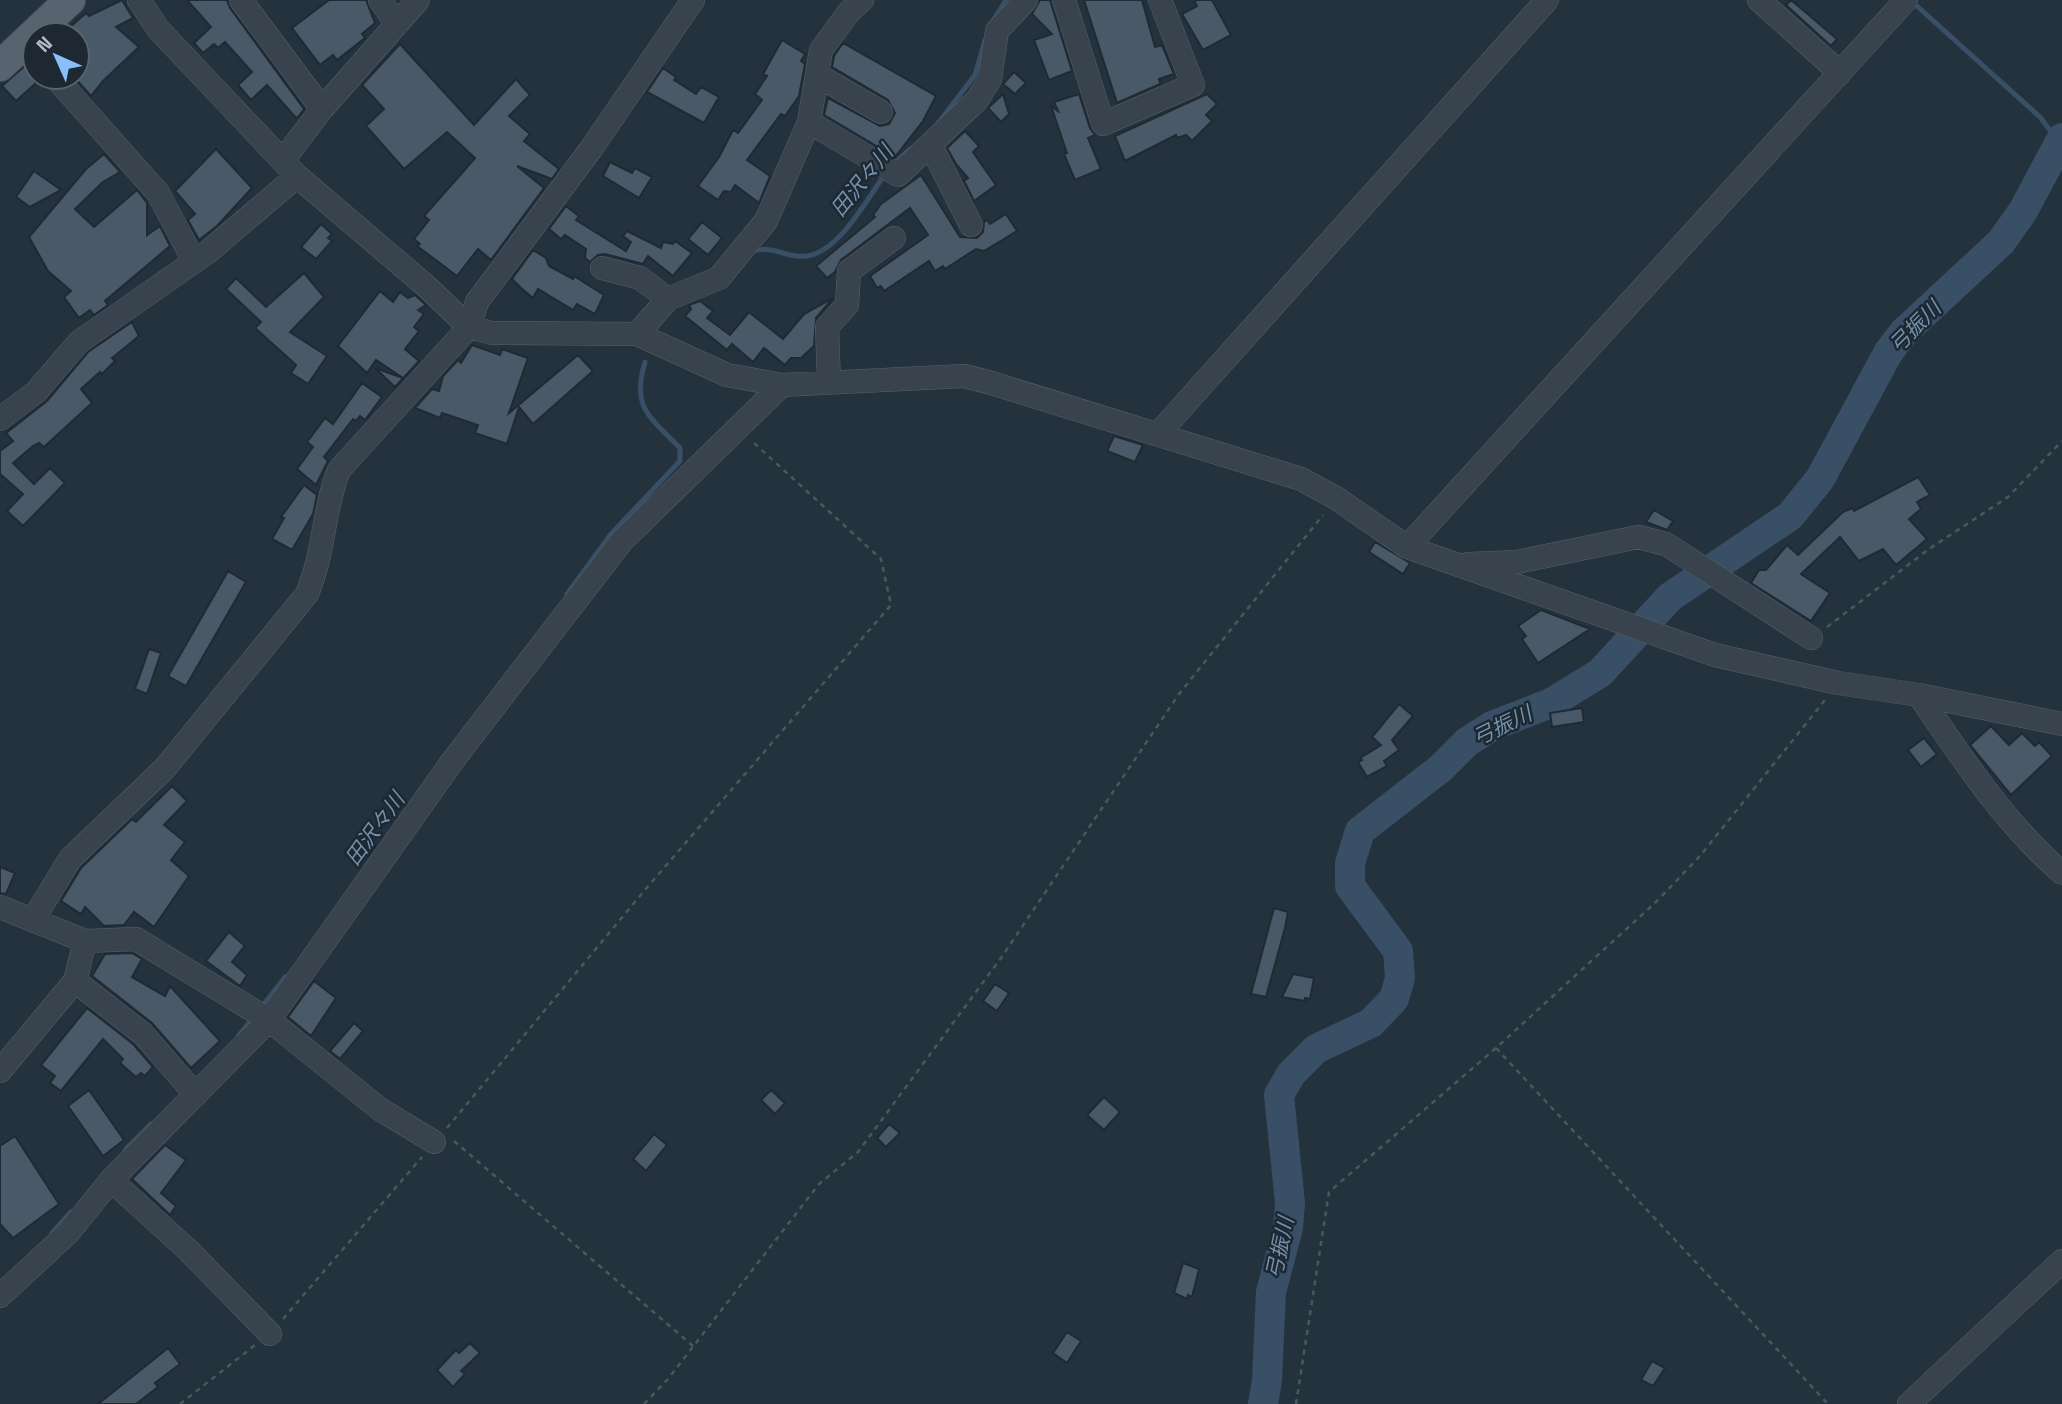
<svg xmlns="http://www.w3.org/2000/svg" width="2062" height="1404" font-family="'Space Grotesk','Noto Sans JP',sans-serif">
<style>
.lines{fill:none;stroke-linecap:round;stroke-linejoin:round}
.stream{stroke:#384f65;stroke-width:5}
.river{stroke:#384f65;stroke-width:30}
.building{fill:#4a5967;stroke:#1f2a35;stroke-width:2}
.minor-casing{stroke:#56616c;stroke-width:24}
.major-casing{stroke:#454f5a;stroke-width:32}
.path{stroke:#445b5c;stroke-width:2.5;stroke-dasharray:5 5;stroke-linecap:butt}
.minor{stroke:#38434e;stroke-width:23}
.major{stroke:#57636e;stroke-width:30}
.labels{text-anchor:middle;stroke-width:5;stroke-linejoin:round;paint-order:stroke}
.water-label{font-size:21px;font-style:italic;fill:#7592ac;stroke:#1d2833}
</style>
<rect width="100%" height="100%" fill="#24323e"/>
<g class="lines">
<!-- stream -->
<path class="stream" d="M1918 7 2040 117 2058 141
M993 21 1006 0
M939 122 975 75 985 40
M891 166 910 149
M753 251C775 245 787 259 807 256 839 252 868 198 885 174
M567 594 611 534 680 461V448C650 417 631 408 645 362
M261 1008 285 977
M239 1035 253 1018
M126 1149 151 1124
M52 1233 71 1212"/>
<!-- river -->
<path class="river" d="M1263 1404 1267 1380 1271 1292 1288 1228 1290 1203 1279 1095 1291 1074 1316 1049 1371 1023 1394 999 1400 978 1398 951 1350 886V863L1360 831 1441 768 1467 742 1492 726 1551 703 1600 673 1670 597 1790 516 1820 479 1888 353 1903 333 2001 242 2023 211 2062 138"/>
</g>
<!-- building -->
<path class="building" d="M122 0 133 18 116 27 139 47 103 81 91 96 74 77H77V35L69 28 86 13 89 16Z
M187 0H227L230 8 304 109 299 116 296 118 267 85 251 100 238 85 252 72 225 42 218 48 214 44 203 53 194 43 211 27Z
M329 0H366L375 23 362 34 365 38 337 60 333 55 320 65 292 28Z
M1040 0H1050L1072 71 1049 80 1034 40 1052 34 1032 14Z
M1084 0H1142L1155 47 1162 45 1174 74 1159 79 1160 84 1117 103Z
M1194 0H1212L1231 35 1203 50 1182 14 1197 6Z
M1791 0 1837 39 1831 46 1786 5Z
M782 40 805 54 801 61 805 64 799 96 785 116 781 114 747 160 770 176 759 203 735 185 731 192 724 191 718 200 698 186 719 157 733 130 738 133 762 100 755 94 767 76 763 74Z
M843 43 936 96 923 121 895 157 824 115 828 98 880 126 889 124 895 113 888 100 832 67 834 56Z
M400 44 474 125 516 79 530 95 509 116 530 134 524 141 559 169 552 179 517 166 544 188 491 260 478 249 457 276 417 246 420 244 414 239 429 220 424 216 475 158 447 132 404 169 366 126 384 109 362 85Z
M35 57V84L16 101 2 86Z
M663 68 676 77 674 80 696 94 701 87 719 97 704 123 647 92Z
M1014 72 1026 83 1015 94 1003 84Z
M1003 94 1009 114 1001 122 988 108Z
M1079 94 1090 128 1095 135 1088 138 1101 169 1075 180 1064 154 1067 153 1051 106 1058 111 1054 102Z
M1207 94 1217 104 1206 115 1212 121 1192 141 1186 135 1177 138 1176 135 1125 161 1115 136Z
M965 131 979 146 973 152 996 185 974 201 964 181 968 178 956 164 947 148Z
M216 149 252 188 217 226 199 240 188 220 195 214 175 191Z
M104 154 120 172 103 182 75 209 94 227 137 190 147 203V235L160 226 170 246 105 301 108 305 94 315 90 310 79 318 64 297 71 291 48 271 29 237 86 169Z
M610 162 632 173 635 168 652 177 639 198 603 176Z
M34 171 61 190 30 207 16 197Z
M921 175 960 237 977 238 983 232 984 222 987 220 990 224 1006 214 1017 231 984 251 976 249 945 269 943 266 935 271 929 261 884 291 881 286 877 288 870 276 928 235 910 208 841 260 835 272 827 278 816 266 875 217 873 215 881 204Z
M566 206 579 216 576 220 626 251 631 242 623 236 627 231 661 248 663 242 673 244 675 241 692 253 673 276 648 256 643 264 605 254 598 255 590 262 585 258 586 249 565 235 561 239 549 229Z
M702 222 722 238 708 255 688 239Z
M321 224 332 234 328 238 332 241 316 259 301 247Z
M533 250 546 258 549 266 573 279 574 276 604 295 595 314 577 304 573 310 538 289 533 298 521 288 512 279Z
M304 273 324 297 290 332 327 356 308 384 291 373 296 365 255 328 261 322 226 289 236 278 266 307Z
M380 291 393 302 400 292 408 298 415 295 426 305 418 310 424 314 414 327 419 331 405 349 419 361 395 387 375 368 403 378 376 360 367 373 338 346Z
M833 298 816 318 814 346 801 358H791L785 365 764 348 753 362 732 344 727 350 685 316 691 309 689 305 700 301 713 311 707 318 730 335 749 312 783 339 804 314Z
M132 322 139 336 112 358 115 361 102 374 100 372 81 389 92 403 44 447 39 443 33 446 13 463 34 484 50 468 65 483 23 526 7 511 23 494 0 474V451L13 441 6 433 47 401 88 352Z
M472 345 500 355 502 349 528 358 509 413 578 355 593 371 533 424 519 407 507 444 475 433 478 425 442 413 440 418 415 408 432 389 439 391 443 376 458 360 461 363Z
M362 383 382 397 365 420 360 416 356 421 353 419 324 457 328 461 316 485 297 469 313 447 307 442 325 418 333 424Z
M1114 436 1143 445 1135 462 1107 451Z
M1918 477 1930 495 1917 502 1921 509 1909 519 1927 539 1896 565 1883 549 1859 561 1840 537 1801 574 1830 593 1811 621 1751 583 1759 570H1766L1787 545 1798 555 1843 512 1852 508 1854 511Z
M304 485 317 495 313 514 292 550 272 539 284 518 281 517Z
M1654 510 1673 521 1667 530 1646 522Z
M1375 542 1410 563 1403 574 1369 552Z
M228 571 246 582 186 686 168 676Z
M1541 610 1590 629 1538 663 1522 639 1526 636 1518 626Z
M149 649 161 653 147 694 135 689Z
M1399 704 1413 716 1392 740 1399 750 1384 761 1387 766 1367 777 1358 762 1362 760 1360 758 1381 745 1372 737Z
M1582 708 1584 722 1552 727 1550 713Z
M1991 726 2009 745 2022 733 2035 746 2039 742 2052 756 2011 795 1970 745Z
M1924 738 1937 754 1921 767 1908 750Z
M172 786 187 801 164 825 185 842 171 860 189 876 154 927 134 912 124 925 104 926 85 907 81 914 61 901 81 868 132 819 136 822Z
M0 867 15 873 6 894 0 893Z
M1274 908 1288 912 1285 928 1266 997 1251 994Z
M229 932 245 946 232 962 247 975 240 986 206 961Z
M132 953 142 959 132 977 165 996 170 986 220 1041 191 1068 152 1023 92 976 105 954Z
M1293 974 1314 978 1310 999 1305 998V1001L1282 997Z
M314 981 336 998 311 1036 288 1017Z
M995 984 1009 993 997 1011 983 1001Z
M87 1008 133 1044 153 1067 145 1076 141 1073 136 1077 120 1063 123 1059 103 1039 61 1091 50 1083 55 1076 41 1065Z
M354 1023 363 1031 340 1059 330 1051Z
M89 1090 124 1140 103 1156 68 1106Z
M771 1090 785 1103 775 1114 761 1100Z
M1104 1097 1120 1112 1104 1130 1087 1115Z
M889 1124 900 1133 886 1147 877 1138Z
M654 1134 667 1145 646 1171 633 1159Z
M15 1136 59 1204 13 1238 0 1224V1146Z
M165 1145 186 1160 161 1193 176 1206 170 1215 132 1179Z
M1183 1263 1199 1269 1192 1297 1188 1295 1187 1299 1174 1293Z
M1067 1332 1081 1341 1067 1363 1053 1353Z
M470 1343 480 1353 461 1371 465 1374 453 1387 437 1370 456 1350 459 1353Z
M168 1348 180 1364 155 1383 158 1387 136 1404H98Z
M1652 1361 1665 1368 1653 1386 1641 1380Z"/>
<g class="lines">
<!-- minor casing -->
<g class="minor-casing">
<path id="minor" d="M139 0 158 29 297 176 426 286 469 327 492 333 637 334 727 375 782 385 964 376 988 382 1301 479 1336 498 1407 547 1715 655 1838 683 1919 695 2062 724
M241 0 322 109
M380 0 397 24
M1064 0 1103 124 1193 85 1160 0
M1759 0 1840 73
M817 75 881 112
M55 77 158 193 193 259
M809 122 898 175 977 100 990 79 997 31 1026 0
M931 146 971 225
M283 160 322 109 418 0
M602 268 640 278 668 299
M637 334 668 299 719 278 766 221 809 122 821 50 849 12 862 0
M829 382 827 327 847 305 849 271 894 238
M0 419 36 392 79 342 208 252 297 176
M1158 434 1547 0
M1407 547 1906 0
M1468 564 1517 562 1638 537 1666 544 1811 638
M1919 695C1961 757 2005 824 2062 873
M0 907 85 941 136 939 269 1020 381 1110 434 1142
M33 920 70 859 165 768 307 594C325 551 323 510 339 470L469 327 477 302 591 149 693 0
M75 981 143 1034 196 1095
M0 1071 75 981 85 941
M111 1180 189 1251 270 1334
M0 1296 68 1233 111 1180 269 1020 454 759 622 541 782 385
M1909 1404 2062 1261"/>
</g>
<!-- major casing -->
<g class="major-casing">
<path id="major" d="M0 66 70 0"/>
</g>
<!-- path -->
<path class="path" d="M1827 627 1929 549 2008 497 2062 441
M1496 1048 1828 1404
M447 1128 644 891 891 605 881 559 753 442
M454 1141 693 1346
M283 1319 422 1157
M180 1404 255 1345
M644 1404 668 1379 819 1184 858 1152 1001 958 1179 694 1323 515
M1296 1404 1329 1192 1496 1048 1656 902 1700 856 1825 700"/>
<!-- minor -->
<use href="#minor" class="minor"/>
<!-- major -->
<use href="#major" class="major"/>
</g>
<g class="labels">
<!-- water labels -->
<g class="water-label">
<text transform="translate(862 181) rotate(-51)" y="7">田沢々川</text>
<text transform="translate(1915 327) rotate(-45)" y="7">弓振川</text>
<text transform="translate(1502 726) rotate(-26)" y="7">弓振川</text>
<text transform="translate(375 829) rotate(-54)" y="7">田沢々川</text>
<text transform="translate(1280 1248) rotate(-78)" y="7">弓振川</text>
</g>
</g>
<!-- north arrow -->
<g transform="translate(56 56) rotate(315)"><circle r="33" fill="#1d2833" stroke="#5a646f" stroke-width="2"/>
<path d="M0-5L12 26L0 18L-12 26Z" fill="#8bbef8"/>
<text y="-10" font-size="19" font-weight="bold" text-anchor="middle" fill="#b5bec9">N</text>
</g>
</svg>
